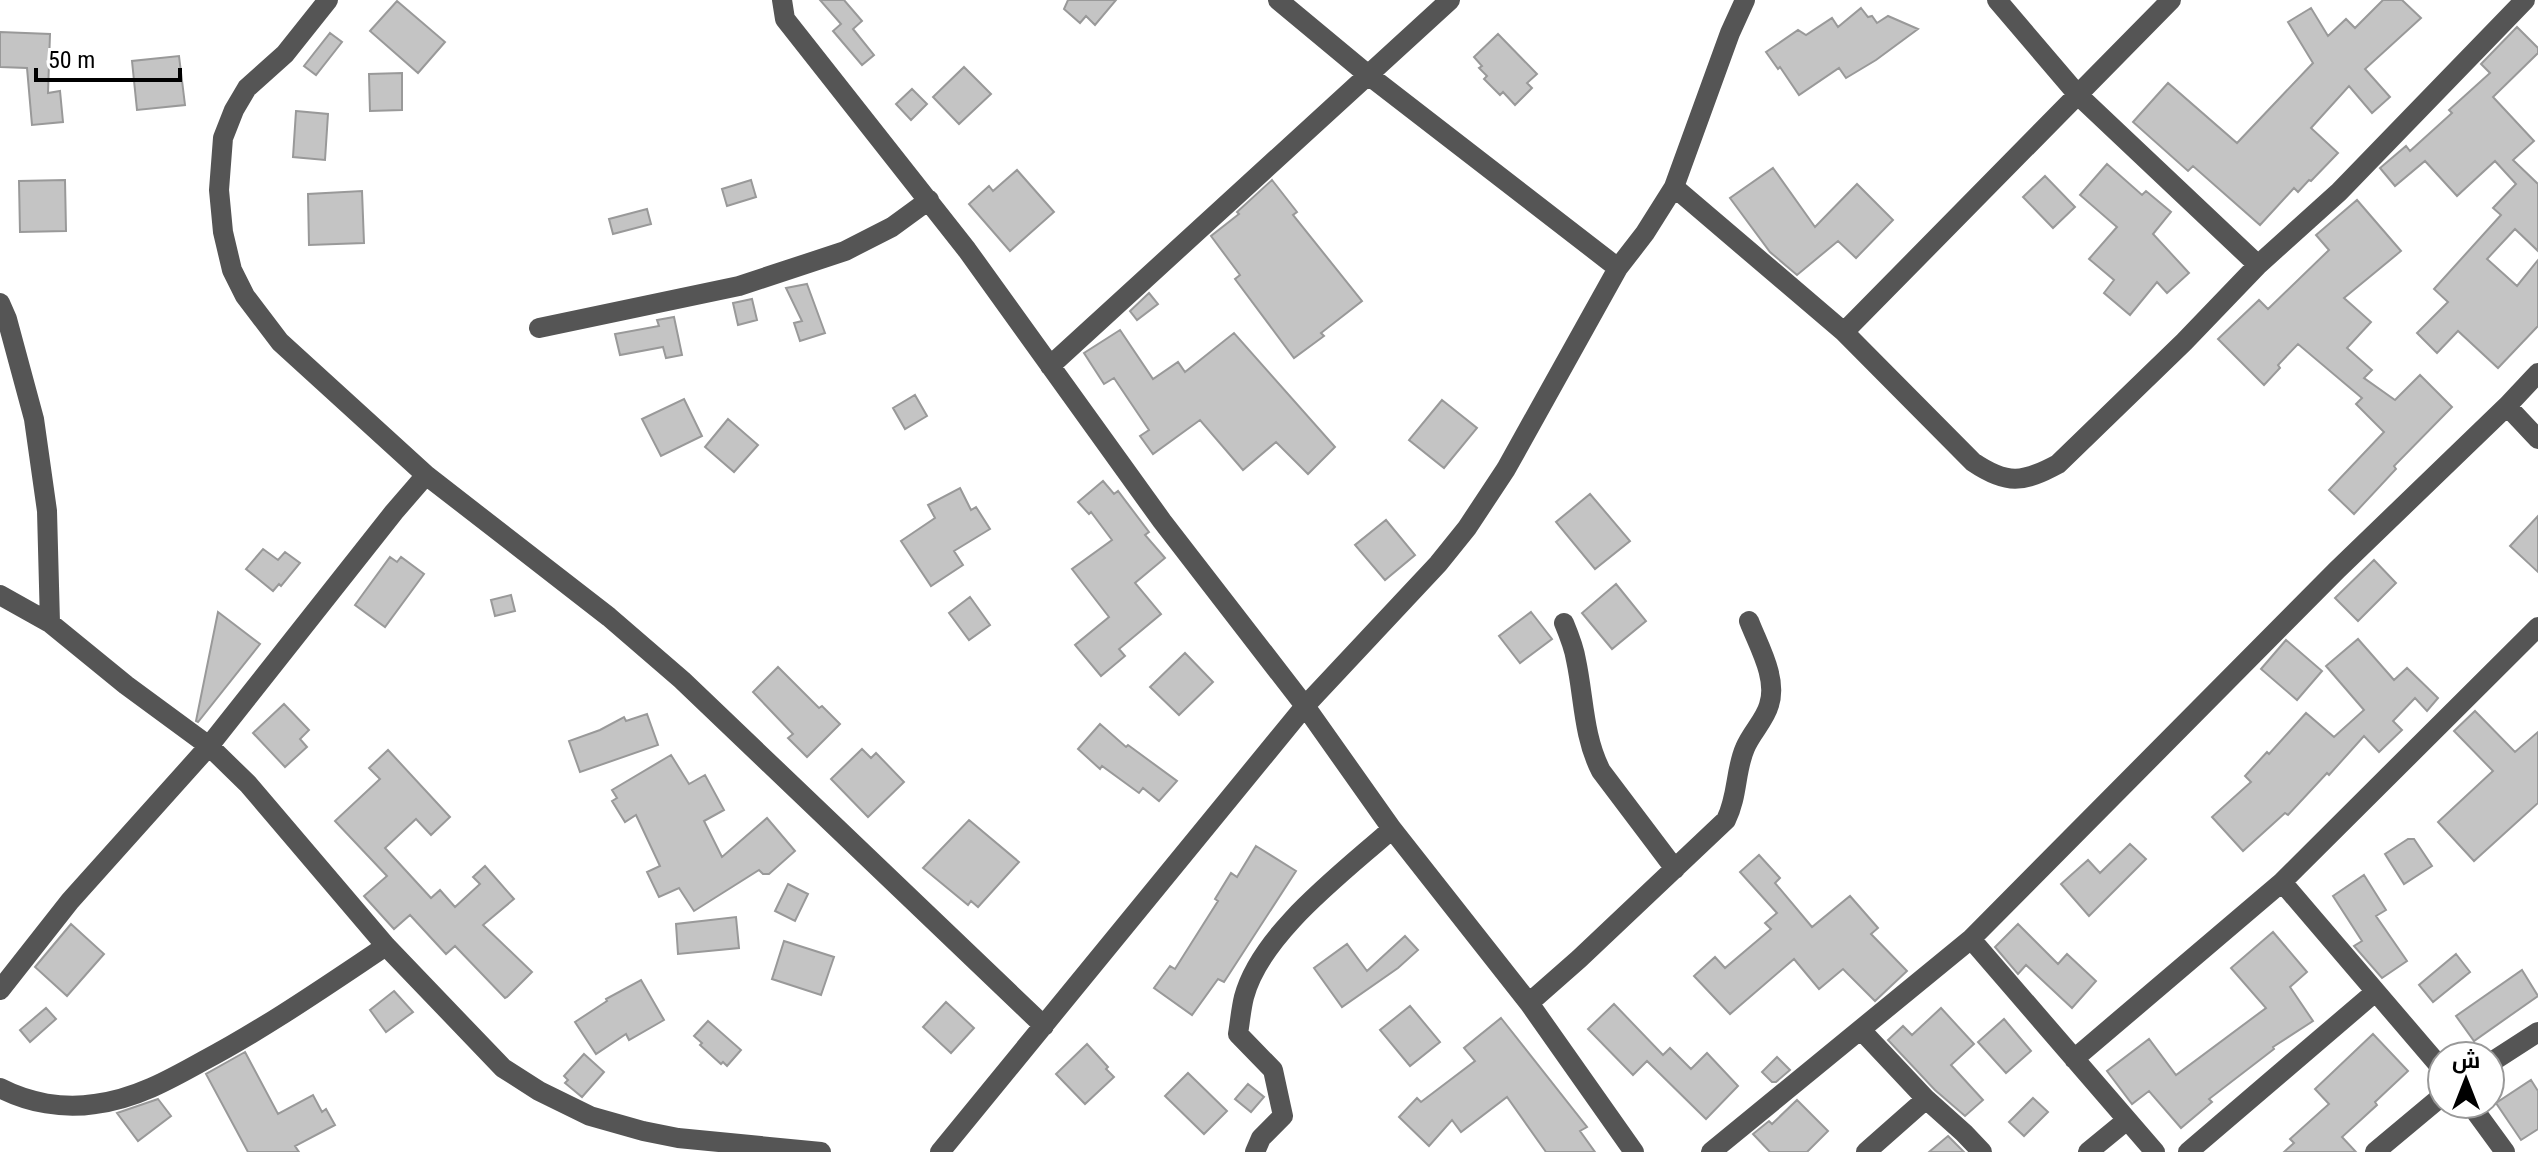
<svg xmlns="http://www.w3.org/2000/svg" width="2538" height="1152" font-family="'Roboto Condensed',Cairo,sans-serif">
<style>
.building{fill:#c4c4c4;stroke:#999;stroke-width:2}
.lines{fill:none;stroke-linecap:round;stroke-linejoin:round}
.minor{stroke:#555;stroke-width:20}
</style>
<rect width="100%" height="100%" fill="#fff"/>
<!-- building -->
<path class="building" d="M820 0H844L862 21 853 29 874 55 862 65 833 31 841 24Z
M1068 0H1116L1095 25 1086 16 1080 23 1064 9Z
M2383 0H2402L2421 18 2365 69 2390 97 2372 113 2349 86 2311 128 2338 153 2311 181 2309 180 2298 192 2294 188 2260 225 2193 166 2188 171 2133 122 2168 83 2237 143 2313 63 2288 22 2311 8 2328 36 2346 19 2355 28Z
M397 1 445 42 418 73 370 31Z
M1861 8 1868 17 1872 16 1877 23 1888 16 1918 29 1876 60 1846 78 1839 68 1799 95 1780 67 1778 69 1766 52 1798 30 1806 35 1832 18 1838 27Z
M2517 27 2538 48V53L2493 97 2534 141 2513 160 2538 184V251L2515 229 2487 259 2517 286 2538 260V326L2498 368 2458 331 2437 353 2417 333 2448 302 2434 289 2501 215 2493 208 2516 184 2495 161 2457 196 2425 161 2395 186 2380 168 2406 146 2410 151 2452 113 2449 110 2490 73 2481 64Z
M0 32 50 34 48 93 60 91 63 122 32 125 27 68 0 67Z
M330 33 342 42 316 75 304 66Z
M1498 34 1537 74 1527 83 1532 88 1515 105 1503 92 1500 95 1484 79 1487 76 1479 68 1482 66 1474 57Z
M179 56 185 105 137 110 132 61Z
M964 67 991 94 959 124 933 97Z
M402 73V110L370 111 369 74Z
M912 89 927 104 911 120 896 104Z
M296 111 328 114 325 160 293 157Z
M2107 164 2142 195 2146 191 2171 212 2153 234 2189 273 2167 293 2157 282 2130 315 2104 293 2114 280 2089 259 2117 227 2080 195Z
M1773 168 1815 227 1857 184 1893 220 1856 258 1838 241 1797 275 1770 252 1730 198Z
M1017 170 1054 212 1010 251 969 204 989 186 993 191Z
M2045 176 2075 207 2053 228 2023 197Z
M65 180 66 231 20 232 19 181Z
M751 180 756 197 727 206 722 189Z
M1272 180 1297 212 1293 215 1362 301 1321 333 1324 336 1294 358 1235 279 1240 275 1211 236 1239 214 1237 212Z
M362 191 364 243 309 245 308 194Z
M2357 200 2401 251 2344 298 2371 322 2347 348 2372 370 2364 378 2395 400 2420 375 2452 407 2394 466 2396 469 2354 514 2329 490 2384 432 2356 404 2362 398 2298 344 2278 365 2280 368 2264 385 2218 339 2259 300 2268 309 2329 250 2316 235Z
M647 209 651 224 613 234 609 219Z
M807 284 825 333 800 341 794 323 802 321 786 288Z
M1149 293 1158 304 1137 320 1130 311Z
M752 299 757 320 738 325 733 303Z
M674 317 682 355 666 358 663 347 620 355 615 334 659 326 657 320Z
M1120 330 1153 379 1178 362 1185 372 1234 333 1335 447 1308 474 1276 442 1243 470 1200 420 1153 454 1140 436 1149 430 1114 378 1104 384 1084 353Z
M915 395 927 416 905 429 893 408Z
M684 399 702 436 661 456 642 419Z
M1442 400 1477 428 1444 468 1409 440Z
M728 419 758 445 734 472 705 447Z
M1103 481 1114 494 1118 491 1149 532 1145 535 1165 558 1135 583 1161 614 1119 649 1125 656 1101 676 1075 645 1109 617 1072 569 1112 540 1091 512 1089 514 1078 502Z
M960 488 971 510 976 507 990 529 954 551 963 565 931 586 901 541 935 518 928 505Z
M1590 494 1630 541 1595 569 1556 522Z
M2538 516V572L2510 546Z
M1386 520 1415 555 1385 580 1355 545Z
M263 549 278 560 285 552 300 563 281 586 279 584 273 591 246 569Z
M390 557 397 562 401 557 424 574 385 627 355 605Z
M2374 560 2396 583 2358 621 2335 598Z
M1616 584 1646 621 1612 649 1582 613Z
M511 595 515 611 495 616 491 600Z
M970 597 990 625 969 640 949 613Z
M218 612 260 644 198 722 196 721Z
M1531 612 1552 639 1520 663 1499 636Z
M2358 639 2394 680 2407 668 2438 698 2427 711 2415 698 2393 721 2402 730 2379 752 2364 736 2329 775 2327 773 2288 815 2285 813 2243 851 2212 817 2251 782 2245 776 2267 752 2269 754 2306 713 2334 737 2364 710 2326 666Z
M2286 640 2322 671 2297 700 2261 669Z
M1185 653 1213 682 1179 715 1150 687Z
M778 667 819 708 822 706 840 724 807 757 788 738 793 734 753 692Z
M284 704 309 730 300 739 307 747 285 767 253 733Z
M2475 711 2515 752 2538 732V803L2474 861 2438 822 2493 771 2454 731Z
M647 714 658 745 580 772 569 741 600 730 624 717 626 721Z
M1100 724 1126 747 1128 745 1177 781 1159 801 1143 788 1139 793 1102 766 1100 769 1078 749Z
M862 749 871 758 876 753 904 782 868 817 831 779Z
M388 750 450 817 431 835 416 819 385 848 431 898 440 890 455 907 480 884 473 877 485 866 514 899 483 925 532 972 507 997 505 998 455 946 446 954 410 915 394 929 364 896 387 876 335 821 380 779 369 768Z
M671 755 689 784 705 775 724 810 704 821 722 857 767 818 795 851 769 874H763L759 870 694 911 679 888 659 897 647 872 660 866 636 815 625 822 612 801 617 798 612 790Z
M969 820 1019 862 978 907 971 901 968 905 923 868Z
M2408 839H2414L2432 866 2404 884 2385 854Z
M2130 844 2146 859 2089 916 2061 884 2088 860 2100 873Z
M1256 846 1296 871 1224 982 1218 979 1192 1015 1154 988 1170 966 1175 969 1218 901 1215 899 1231 873 1237 877Z
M1759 855 1780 878 1775 883 1812 927 1850 896 1878 928 1871 934 1907 971 1875 1001 1843 969 1819 989 1794 959 1730 1014 1694 976 1715 957 1725 968 1771 929 1765 923 1777 913 1740 872Z
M2364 875 2386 910 2376 916 2407 961 2382 978 2354 946 2362 941 2333 896Z
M788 884 808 894 795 921 775 911Z
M736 917 739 948 678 954 676 924Z
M71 924 104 954 67 996 35 967Z
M2018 924 2058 964 2067 954 2096 981 2072 1008 2026 965 2018 974 1995 947Z
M2273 932 2307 972 2290 987 2313 1021 2273 1047 2274 1049 2209 1099 2212 1102 2181 1128 2149 1091 2132 1104 2107 1071 2149 1039 2176 1075 2266 1008 2231 968Z
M1405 936 1418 950 1398 968 1342 1007 1314 968 1347 944 1367 971Z
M784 941 834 957 821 995 772 979Z
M2456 954 2470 972 2433 1002 2419 985Z
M2522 970 2538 996 2474 1041 2456 1016Z
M641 980 664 1020 629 1040 626 1034 596 1054 575 1022 607 1001 606 999Z
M394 991 413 1012 386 1032 370 1010Z
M946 1002 974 1028 951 1053 923 1027Z
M1614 1004 1663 1055 1670 1048 1691 1069 1707 1053 1738 1086 1706 1119 1647 1061 1633 1075 1588 1029Z
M1410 1006 1440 1042 1410 1066 1380 1030Z
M46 1008 56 1019 30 1042 20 1030Z
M1941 1008 1974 1044 1951 1065 1983 1100 1965 1116 1935 1090 1888 1040 1903 1026 1912 1035Z
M1501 1018 1587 1127 1580 1131 1595 1152H1546L1507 1097 1461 1132 1452 1120 1429 1146 1399 1117 1417 1098 1421 1102 1475 1061 1464 1048Z
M2004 1019 2031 1051 2006 1073 1978 1042Z
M708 1021 741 1050 727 1066 723 1062 721 1064 700 1045 702 1043 694 1036Z
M2373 1034 2408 1071 2375 1102 2377 1105 2342 1137 2356 1152H2284L2294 1143 2290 1139 2329 1104 2315 1089Z
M1087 1044 1108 1067 1106 1069 1114 1077 1085 1104 1056 1074Z
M245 1052 278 1114 313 1095 322 1112 326 1109 335 1125 295 1146 299 1152H248L206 1074Z
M584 1054 604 1072 582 1097 565 1083 568 1080 564 1076Z
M1777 1057 1790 1070 1776 1082H1772L1762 1072Z
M1188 1073 1227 1111 1204 1134 1165 1096Z
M2531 1080 2538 1091V1129L2521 1140 2496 1103Z
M1248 1084 1264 1097 1251 1112 1235 1099Z
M2033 1098 2048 1112 2024 1136 2009 1122Z
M158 1099 171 1116 138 1141 117 1113Z
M1797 1100 1828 1131 1807 1152H1770L1753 1134 1769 1121 1772 1124Z
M1948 1136 1964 1152H1929Z"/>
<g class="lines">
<!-- minor -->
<path class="minor" d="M782 0 785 19 967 250 1162 521 1305 706 1392 829 1529 1003 1634 1152
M1278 0 1367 74 1618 268
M1997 0 2078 95 2258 265
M1674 187 1730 33 1745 0
M0 303 7 319 34 419 47 511 50 623 126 685 209 746 248 784 386 946 503 1068 539 1091 590 1116 643 1131 678 1138 821 1152
M539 328 739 286 845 251 892 227 929 200
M1844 332 2171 0
M1050 366 1450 0
M2507 406 2538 439
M426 475 609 617 682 680 1044 1026
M0 595 50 623
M1564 623C1569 635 1574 647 1576 660 1584 697 1583 736 1601 771L1675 869
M2282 882 2442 1069
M1971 939 2155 1152
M0 990 70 901 209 746 394 512 426 475 280 342 245 296 232 270 223 232 219 190 223 138 234 110 247 88 285 54 328 0
M1529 1003 1579 959 1726 820C1738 796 1735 771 1745 748 1751 733 1765 720 1769 705 1778 678 1758 645 1749 621
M1862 1031 1926 1099 1964 1133 1982 1152
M2074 1059 2282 882 2538 627
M2490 1063 2538 1032
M0 1088C29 1103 63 1109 95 1104 135 1099 169 1080 203 1061 267 1027 326 986 386 946
M2470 1104 2505 1152
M940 1152 1305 706 1438 564 1467 528 1506 469 1618 268 1645 233 1674 187 1844 332 1973 462C2007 485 2023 483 2058 464L2184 342 2258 265 2339 192 2525 0
M1255 1152 1261 1138 1283 1116 1273 1070 1238 1034C1240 1022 1241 1009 1244 997 1261 933 1344 872 1392 829
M1711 1152 1971 939 2337 570 2507 406 2538 373
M1866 1152 1926 1099
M2088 1152 2127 1120
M2188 1152 2374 993
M2375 1152 2442 1096"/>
</g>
<!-- north arrow -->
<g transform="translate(2466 1080)"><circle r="38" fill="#ffffff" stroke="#999999" stroke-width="2"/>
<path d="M0-6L14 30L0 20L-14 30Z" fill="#000000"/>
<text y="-12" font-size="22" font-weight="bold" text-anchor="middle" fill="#000000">ش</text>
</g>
<!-- scale -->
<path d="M36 68v12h144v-12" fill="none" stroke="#000000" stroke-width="4"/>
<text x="48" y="68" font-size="24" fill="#000000" stroke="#ffffff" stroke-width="6" paint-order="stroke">50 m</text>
</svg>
